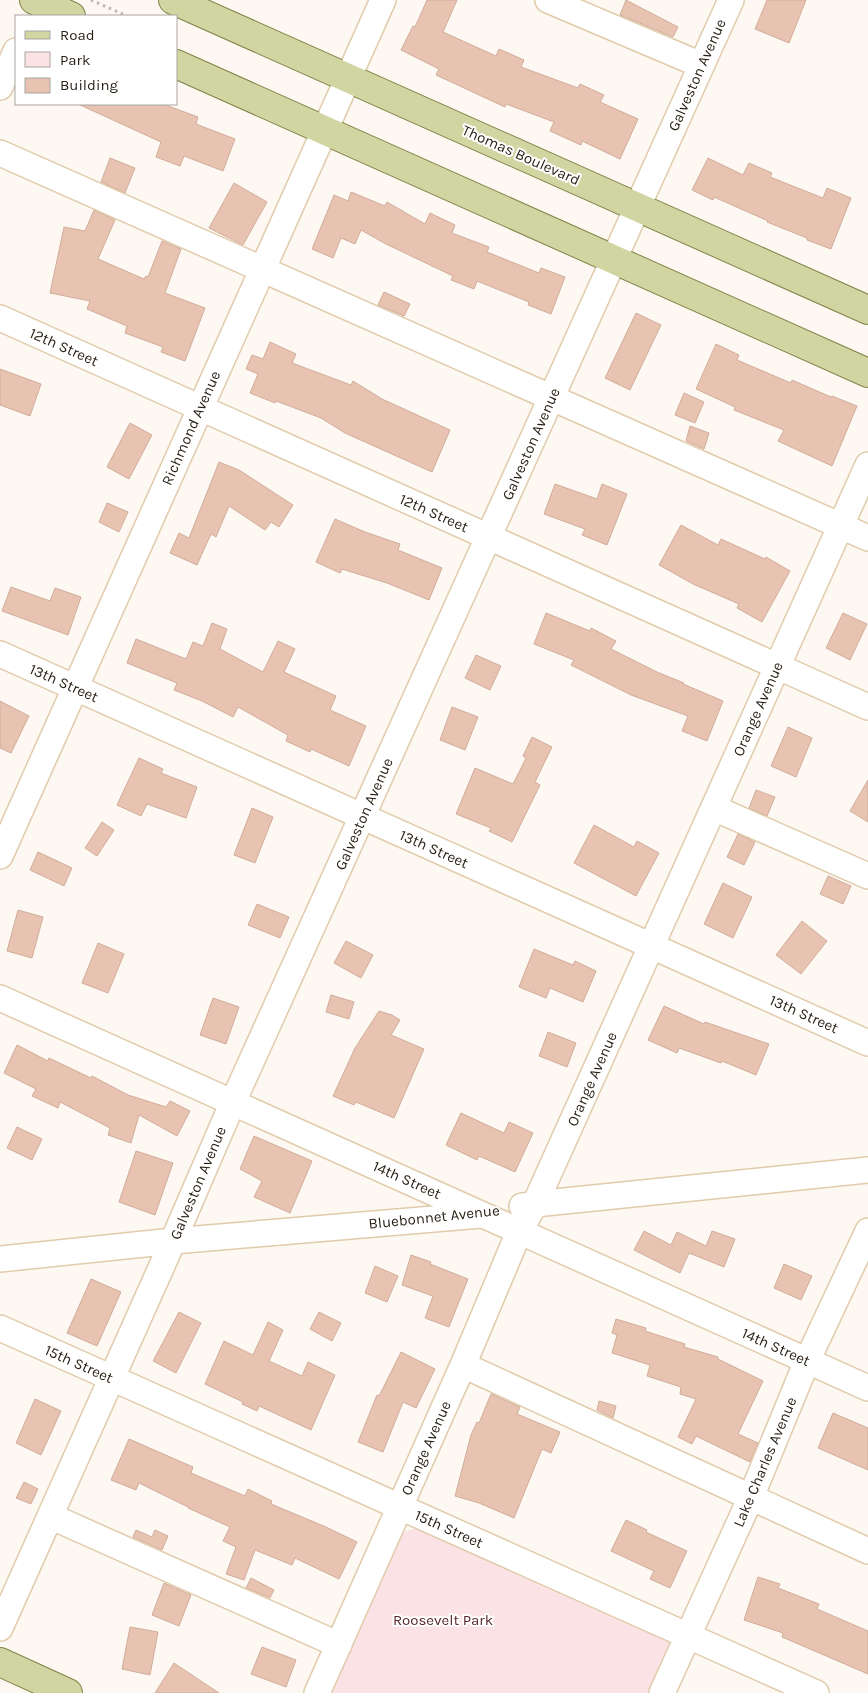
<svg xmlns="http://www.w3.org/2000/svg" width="868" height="1693" font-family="Karla,sans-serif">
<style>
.green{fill:#fbe3e5}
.building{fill:#e9c3b2;stroke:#d1ac9b}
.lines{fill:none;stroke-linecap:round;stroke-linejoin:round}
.minor-casing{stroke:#e0cbaa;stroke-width:28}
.major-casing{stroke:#818348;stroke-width:30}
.path{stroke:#bdb7af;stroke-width:3;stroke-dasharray:2.5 4;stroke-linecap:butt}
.minor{stroke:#fff;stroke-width:25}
.major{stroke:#d0d5a2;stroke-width:28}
.labels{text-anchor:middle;stroke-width:4;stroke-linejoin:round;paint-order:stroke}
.street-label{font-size:15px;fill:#271f13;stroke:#fff}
.park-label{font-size:15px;fill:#58272f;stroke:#fff}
</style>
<rect width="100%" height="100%" fill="#fdf9f2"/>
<!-- green -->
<path class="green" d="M416 1528 667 1639 672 1648 654 1693H329L398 1538 403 1532Z"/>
<!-- building -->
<path class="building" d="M427 0H457L443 32 496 56 499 49 524 60 521 67 578 88 580 84 604 95 600 102 638 119 620 159 582 141 581 145 550 131 554 122 506 104 505 107 436 75 439 69 401 50 413 26 415 27Z
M626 0 678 27 673 37 620 15Z
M767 0H806L789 43 755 29Z
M78 104H163L198 117 196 124 235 139 223 171 184 156 180 166 156 157 161 142Z
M110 158 135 168 125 193 101 182Z
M708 158 743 175 749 163 772 173 770 177 823 198 827 188 851 198 831 249 807 240V238L767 222 768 221 714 197 713 200 692 190Z
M234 183 267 202 243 245 209 228Z
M351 192 385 206 387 202 425 224 430 213 455 225 452 233 489 247 487 252 539 273 541 268 565 277 551 314 528 305 529 302 477 281 474 289 451 280 453 276 386 244 361 230 355 244 341 238 333 258 312 249 334 195 348 201Z
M94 210 115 220 98 259 144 279 146 276 148 277 162 241 181 249 165 293 205 308 185 361 161 352 163 347 125 333 127 326 87 309 90 301 50 293 64 227 85 231Z
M384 292 410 304 404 316 378 305Z
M636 313 661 325 630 390 605 378Z
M270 342 296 354 292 363 351 385 353 381 382 399 450 430 432 472 345 433 321 418 276 401 275 403 250 393 258 374 246 369 252 355 263 359Z
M716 344 739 355 737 360 791 383 792 380 831 397 832 396 857 406 832 466 778 441 784 430 734 410 735 407 696 389Z
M0 369 41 384 30 416 0 405Z
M684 393 704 402 695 423 675 415Z
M130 423 152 435 129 479 107 467Z
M690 426 709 433 704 449 686 441Z
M219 462 239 470 293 505 279 527 271 522 265 530 229 506 216 537 211 534 197 565 170 553 179 533 189 538Z
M555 484 597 499 602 484 627 494 607 545 582 535 585 529 544 514Z
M107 503 128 512 119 532 99 522Z
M335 519 365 532 400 544 398 550 442 568 429 600 387 583 342 569 340 573 316 562Z
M681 525 718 545 721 539 765 559 766 557 790 571 762 622 737 608 739 604 693 584 659 565Z
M11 587 50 601 55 588 81 597 68 635 2 611Z
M546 613 590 631 591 628 616 641 611 649 657 672 684 683 683 684 723 701 707 741 682 731 688 716 631 695 571 665 574 660 534 644Z
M843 613 867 624 850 660 826 648Z
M212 623 227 629 220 649 263 672 278 641 295 649 284 672 336 696 330 710 366 726 349 766 311 749 310 752 286 741 288 735 238 707 233 717 202 701 174 690 177 683 127 663 136 639 186 659 193 642 203 646Z
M476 655 501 666 490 690 465 678Z
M0 701 29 716 11 753 0 748Z
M452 707 478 717 465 750 440 740Z
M788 727 812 738 796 777 771 766Z
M532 737 552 747 535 782 540 785 512 842 489 831 491 828 456 814 475 768 513 784 526 758 523 756Z
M139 758 163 769 161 773 197 787 186 818 147 804 141 816 117 805Z
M868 780V822L850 811Z
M756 790 775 797 767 816 749 808Z
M252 808 273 817 255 863 234 855Z
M102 822 114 830 97 856 85 848Z
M594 825 634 847 637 841 659 853 636 896 574 863Z
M738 834 755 842 744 865 727 857Z
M38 852 72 868 64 886 30 870Z
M828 876 851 886 843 904 820 894Z
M723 883 752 897 733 938 704 924Z
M257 904 289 917 280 938 248 925Z
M18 910 43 917 32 958 7 951Z
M802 921 827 941 801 974 776 955Z
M346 941 373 955 361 978 334 963Z
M98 943 124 954 108 993 82 983Z
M534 949 573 965 575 961 596 971 583 1002 550 988 546 998 519 987Z
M331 995 354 1002 349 1019 326 1012Z
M213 998 239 1007 226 1044 200 1035Z
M664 1006 704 1024 705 1022 769 1044 756 1075 722 1061 721 1063 679 1048 677 1053 648 1040Z
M379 1011 392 1015 400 1020 391 1035 424 1049 394 1118 356 1102 354 1105 333 1096 355 1048Z
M548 1032 576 1043 567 1067 539 1056Z
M17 1045 48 1061 49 1058 91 1078 92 1076 128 1095 166 1107 170 1101 190 1111 177 1136 139 1115 131 1143 108 1135 110 1128 60 1102 58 1108 32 1096 36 1089 4 1073Z
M461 1113 504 1133 509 1122 533 1133 515 1172 479 1156 477 1160 446 1145Z
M17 1127 42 1139 32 1160 7 1148Z
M254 1136 312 1161 290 1213 254 1197 262 1181 240 1169Z
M136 1151 173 1163 155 1215 119 1202Z
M644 1231 671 1245 677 1232 706 1246 712 1231 735 1239 724 1267 689 1253 680 1273 634 1250Z
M411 1255 431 1262 430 1264 468 1279 449 1327 425 1318 433 1296 402 1285Z
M784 1264 812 1276 801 1300 774 1288Z
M375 1266 398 1276 387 1302 365 1293Z
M91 1279 121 1292 97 1346 67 1333Z
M179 1312 201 1323 176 1373 153 1361Z
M319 1312 341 1323 332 1341 310 1329Z
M616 1319 646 1328 645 1331 685 1344 684 1347 718 1357V1359L763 1381 738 1434 758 1443 750 1462 696 1436 692 1444 678 1437 696 1399 680 1394 681 1387 647 1376 650 1365 612 1353 617 1335 612 1333Z
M268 1322 283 1330 269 1361 302 1376 308 1362 335 1375 311 1430 259 1406 257 1411 242 1404 243 1402 205 1384 224 1341 253 1355Z
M401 1352 435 1369 416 1408 403 1402 383 1452 358 1442 377 1395 379 1396Z
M491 1394 520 1407 517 1414 560 1432 551 1453 542 1449 514 1518 479 1503 455 1496 471 1435 477 1422 479 1423Z
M35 1399 61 1411 41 1455 16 1443Z
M599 1401 616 1406 613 1418 597 1410Z
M833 1413 868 1428V1470L818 1448Z
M129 1439 193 1467 191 1473 245 1496 248 1489 272 1501 271 1504 326 1527 357 1542 339 1579 295 1558 292 1565 255 1550 244 1580 226 1574 236 1547 223 1541 230 1527 188 1508V1507L139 1483 136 1490 111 1480Z
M24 1482 38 1489 31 1504 16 1498Z
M626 1520 647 1530 646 1532 687 1551 670 1588 650 1579 654 1571 611 1551Z
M136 1530 152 1537 155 1530 168 1536 162 1550 133 1537Z
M758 1577 780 1584 778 1588 819 1604 817 1609 868 1631V1674L782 1637 783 1633 744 1620Z
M251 1578 274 1590 270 1598 246 1588Z
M164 1583 191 1595 179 1626 152 1615Z
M130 1627 158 1632 150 1675 122 1669Z
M262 1647 296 1660 286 1687 251 1674Z
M174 1663 219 1693H155Z"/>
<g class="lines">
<!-- minor casing -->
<g class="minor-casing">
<path id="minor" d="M548 0 701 65
M0 87 16 51
M0 153 868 538
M0 318 868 707
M0 654 868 1043
M714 808 868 876
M0 856 383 0
M0 998 868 1388
M522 1206 535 1204 868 1170
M0 1259 173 1241 481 1215
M0 1328 816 1693
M463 1365 868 1551
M50 1516 339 1645
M0 1628 173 1241 233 1102 731 0
M317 1693 463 1365 519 1232 535 1204 868 465
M662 1693 751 1497 807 1361 868 1231"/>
</g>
<!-- major casing -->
<g class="major-casing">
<path id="major" d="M34 0 71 16
M173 0 868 310
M176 64 868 373
M0 1662 68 1693"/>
</g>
<!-- path -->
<path class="path" d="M91 0 127 16"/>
<!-- minor -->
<use href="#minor" class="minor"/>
<!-- major -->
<use href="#major" class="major"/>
</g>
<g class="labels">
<!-- street labels -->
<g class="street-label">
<text transform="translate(697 75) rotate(-66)" y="5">Galveston Avenue</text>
<text transform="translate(521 155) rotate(24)" y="5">Thomas Boulevard</text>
<text transform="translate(64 347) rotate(24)" y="5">12th Street</text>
<text transform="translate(191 428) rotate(-66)" y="5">Richmond Avenue</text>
<text transform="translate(531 444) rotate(-66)" y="5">Galveston Avenue</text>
<text transform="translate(434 513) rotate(24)" y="5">12th Street</text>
<text transform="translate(64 683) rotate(24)" y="5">13th Street</text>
<text transform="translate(758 709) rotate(-66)" y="5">Orange Avenue</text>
<text transform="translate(364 814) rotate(-66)" y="5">Galveston Avenue</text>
<text transform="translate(434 849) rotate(24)" y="5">13th Street</text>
<text transform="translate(804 1014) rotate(24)" y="5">13th Street</text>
<text transform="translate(592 1079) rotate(-66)" y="5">Orange Avenue</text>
<text transform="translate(407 1180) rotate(24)" y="5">14th Street</text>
<text transform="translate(198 1183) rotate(-67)" y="5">Galveston Avenue</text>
<text transform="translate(434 1217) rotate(-6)" y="5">Bluebonnet Avenue</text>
<text transform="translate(776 1347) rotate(24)" y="5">14th Street</text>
<text transform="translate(79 1364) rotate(24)" y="5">15th Street</text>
<text transform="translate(426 1448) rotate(-66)" y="5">Orange Avenue</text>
<text transform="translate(765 1462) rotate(-67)" y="5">Lake Charles Avenue</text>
<text transform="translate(449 1529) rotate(24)" y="5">15th Street</text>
</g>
<!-- park labels -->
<g class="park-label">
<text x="443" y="1625">Roosevelt Park</text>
</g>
</g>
<!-- legend -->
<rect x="15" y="15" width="162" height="90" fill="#ffffff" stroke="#a9a5a1"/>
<rect x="25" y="31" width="25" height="8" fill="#d0d5a2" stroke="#a9a5a1"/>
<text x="60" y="40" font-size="15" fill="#271f13">Road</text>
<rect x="25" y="52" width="25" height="15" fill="#fbe3e5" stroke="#a9a5a1"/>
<text x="60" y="65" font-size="15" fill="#271f13">Park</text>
<rect x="25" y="78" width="25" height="15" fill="#e9c3b2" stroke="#a9a5a1"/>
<text x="60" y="90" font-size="15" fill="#271f13">Building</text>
</svg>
